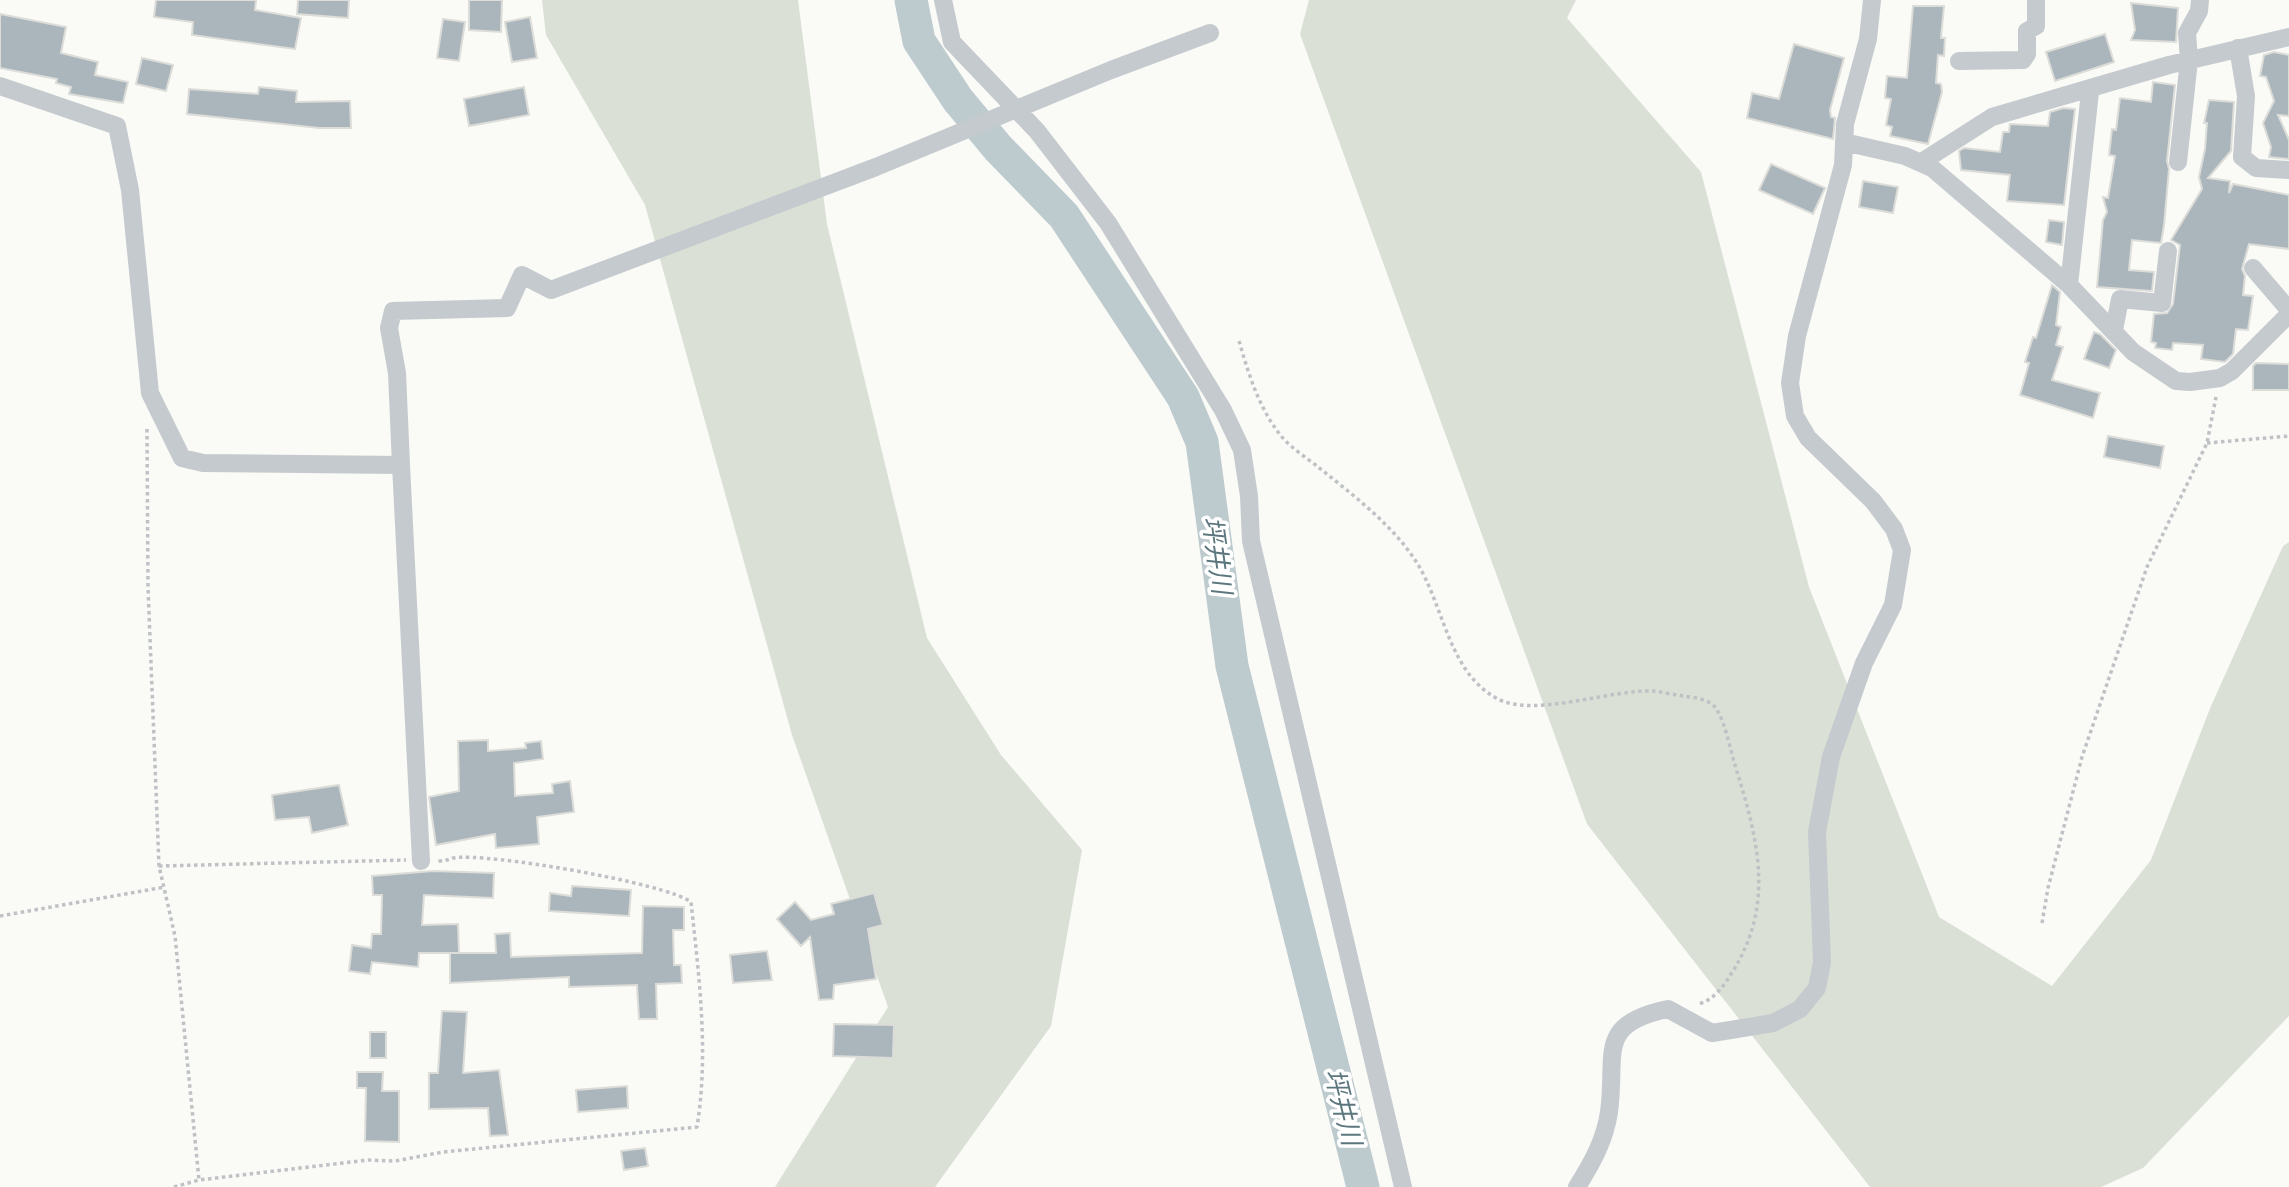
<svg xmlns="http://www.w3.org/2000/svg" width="2289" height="1187" font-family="Raleway,'Noto Sans JP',sans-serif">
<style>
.green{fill:#dae0d6}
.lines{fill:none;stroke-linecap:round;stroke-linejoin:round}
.river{stroke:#bdcace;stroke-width:33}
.building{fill:#abb6bc;stroke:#dcdcd9;stroke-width:2}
.path{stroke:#bec2c4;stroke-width:3.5;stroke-dasharray:3.5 3.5;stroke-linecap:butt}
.minor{stroke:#c4cacd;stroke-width:18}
.labels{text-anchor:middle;stroke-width:7;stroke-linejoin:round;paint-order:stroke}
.water-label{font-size:26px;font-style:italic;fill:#5d777e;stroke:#fff}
</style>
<rect width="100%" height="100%" fill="#fafaf7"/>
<!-- green -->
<path class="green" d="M542 0H798L827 224 927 638 1001 755 1082 850 1051 1026 935 1187H775L888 1007 792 735 645 205 546 35Z
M1309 0H1576L1567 18 1701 172 1809 587 1939 917 2052 986 2151 860 2211 706 2283 546 2289 542V1016L2143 1168 2101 1187H1870L1587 824 1300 34Z"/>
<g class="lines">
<!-- river -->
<path class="river" d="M911 0 919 41 958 100 998 148 1064 216 1183 397 1202 442 1232 666 1363 1187"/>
</g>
<!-- building -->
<path class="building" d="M156 0H256L255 10 301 18 295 49 192 35 193 22 154 17Z
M298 0H349L348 18 297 14Z
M469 0H502L501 32 469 30Z
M2131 3 2178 8 2176 42 2131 40 2135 30Z
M1913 6H1944L1941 38H1945L1944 56 1938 55 1936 83 1941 84 1942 92 1928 144 1890 136 1892 127 1886 125 1891 99 1885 98 1887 76 1907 78Z
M0 14 66 27 61 53 98 62 95 75 128 82 123 103 69 94 71 87 56 83 57 79 0 68Z
M530 17 537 58 512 62 505 22Z
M443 19 465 22 459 61 437 58Z
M2105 34 2114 62 2055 81 2046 52Z
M1794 44 1844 58 1830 110 1831 117 1835 118 1833 139 1747 118 1752 93 1779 99Z
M2274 52 2289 55V116L2278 115 2289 140V159L2269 157 2271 147 2263 123 2274 101 2266 77 2260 76 2264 55Z
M142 58 173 65 166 91 136 84Z
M2153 82 2175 85 2167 161 2169 169 2164 225 2161 243 2132 240 2129 270 2154 272 2152 291 2097 287 2103 220 2107 212 2103 197 2108 198 2115 156 2109 155 2112 129 2116 130 2120 98 2151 102Z
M259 87 297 91 296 102 350 101 351 128H319L187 114 189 89 258 94Z
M524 87 529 115 469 126 464 99Z
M2209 100 2234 102 2231 151 2208 178 2230 181 2229 193 2233 184 2289 195V249L2249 244 2242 269 2245 276 2243 295 2253 296 2248 330 2236 329 2233 354 2225 362 2201 359 2203 345 2173 343 2172 350 2155 348 2156 343 2151 342 2154 314 2167 313 2173 304 2180 245 2171 240 2202 189 2199 177 2205 149 2207 123H2204Z
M2063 108 2075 109 2064 205 2007 201 2010 175 1961 170 1959 151 1964 148 2000 152 2003 132H2009L2010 124 2048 126 2050 112Z
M1771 164 1825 188 1813 214 1759 190Z
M1863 181 1898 187 1893 213 1859 207Z
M2049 220 2064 222 2062 245 2046 242Z
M2052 285 2060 292 2056 325 2061 327 2056 345 2063 347 2052 380 2100 393 2093 418 2020 395 2029 363 2025 362 2033 337 2036 338Z
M2094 332 2100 334 2116 350 2109 368 2084 359Z
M2256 363 2289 364V390H2253V366Z
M2108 436 2164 446 2160 468 2104 457Z
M488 740V751L526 748 525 743 541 741 543 759 514 763 515 796 553 793 552 784 570 781 574 812 537 817 539 844 496 848 495 834 436 845 429 797 459 791 458 741Z
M339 785 348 825 312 833 309 817 275 820 272 795Z
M433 871 494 873 493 898 424 895 422 925 458 924 459 953H450H496L495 934 510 933 511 957 642 953 643 906 684 907V930H673L674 965H681L682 983 656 984 657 1019H639L637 985 569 987V977L450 983V953H419L418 967 372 962 370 974 349 971 352 945 371 948 372 934H381L382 895H373L372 876Z
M572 886 631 890 629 916 549 911 550 893 571 896Z
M874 893 883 925 868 929 876 979 834 985 833 999 819 1000 810 937 801 946 777 919 795 902 811 920 834 914 831 904Z
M767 951 772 980 733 983 730 955Z
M442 1011 467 1012 463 1073 499 1070 508 1135 490 1136 488 1108 429 1109V1073H438Z
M834 1024 894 1025 893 1058 833 1056Z
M370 1032H386V1058H370Z
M357 1072H383L382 1091H399V1142L365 1141 366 1088H357Z
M627 1086 628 1108 578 1112 576 1090Z
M645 1148 648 1166 624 1170 621 1151Z"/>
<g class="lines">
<!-- path -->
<path class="path" d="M1239 341C1249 375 1259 409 1282 437 1291 448 1307 458 1318 467 1353 495 1393 525 1417 563 1444 606 1448 671 1496 698 1532 719 1611 689 1653 691 1663 692 1674 695 1684 696 1695 698 1711 699 1717 710 1726 725 1730 749 1735 765 1758 839 1776 905 1731 974 1724 986 1712 1002 1697 1004
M147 429 148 587 159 866 175 936 199 1180
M2207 443 2289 436
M159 866 406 860
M0 916 165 887
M2042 923 2048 888 2082 757 2147 567 2207 443 2216 397
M174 1187 199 1180 368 1160 395 1161 443 1152 697 1127C709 1053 699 976 691 902 666 883 485 852 453 858 448 860 444 861 438 861"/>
<!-- minor -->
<path class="minor" d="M943 0 952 42 1037 131 1108 223 1223 410 1242 450 1249 496 1251 541 1403 1187
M2238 48 2246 96 2242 157 2256 168 2289 170
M1959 61 2023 60 2027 54V31L2036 26V0
M0 86 117 126 130 190 150 393 182 458 203 463 401 465 421 861
M1844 142 1905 156 1932 168 2069 285 2133 352 2176 381 2190 382 2220 378 2232 371 2289 314
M2178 162 2189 60 2187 33 2199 11 2200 0
M1920 163 1992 117 2094 87
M2253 268 2289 310
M2069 285 2090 92 2094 87 2169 65 2289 37
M2114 330 2120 299 2162 303 2168 251
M401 465 397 373 389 328 393 311 507 308 522 275 551 290 876 167 1111 70 1210 33
M1577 1187C1592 1163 1605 1140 1609 1112 1617 1054 1595 1024 1668 1009L1712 1033 1773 1023 1800 1009 1817 988 1822 962 1817 832 1831 757 1864 663 1893 605 1902 550 1894 529 1873 501 1808 438 1795 416 1790 383 1797 336 1843 165 1845 124 1868 39 1872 0"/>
</g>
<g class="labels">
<!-- water labels -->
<g class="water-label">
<text transform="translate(1217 555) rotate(82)" y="9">坪井川</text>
<text transform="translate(1343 1107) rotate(76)" y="9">坪井川</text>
</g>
</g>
</svg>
